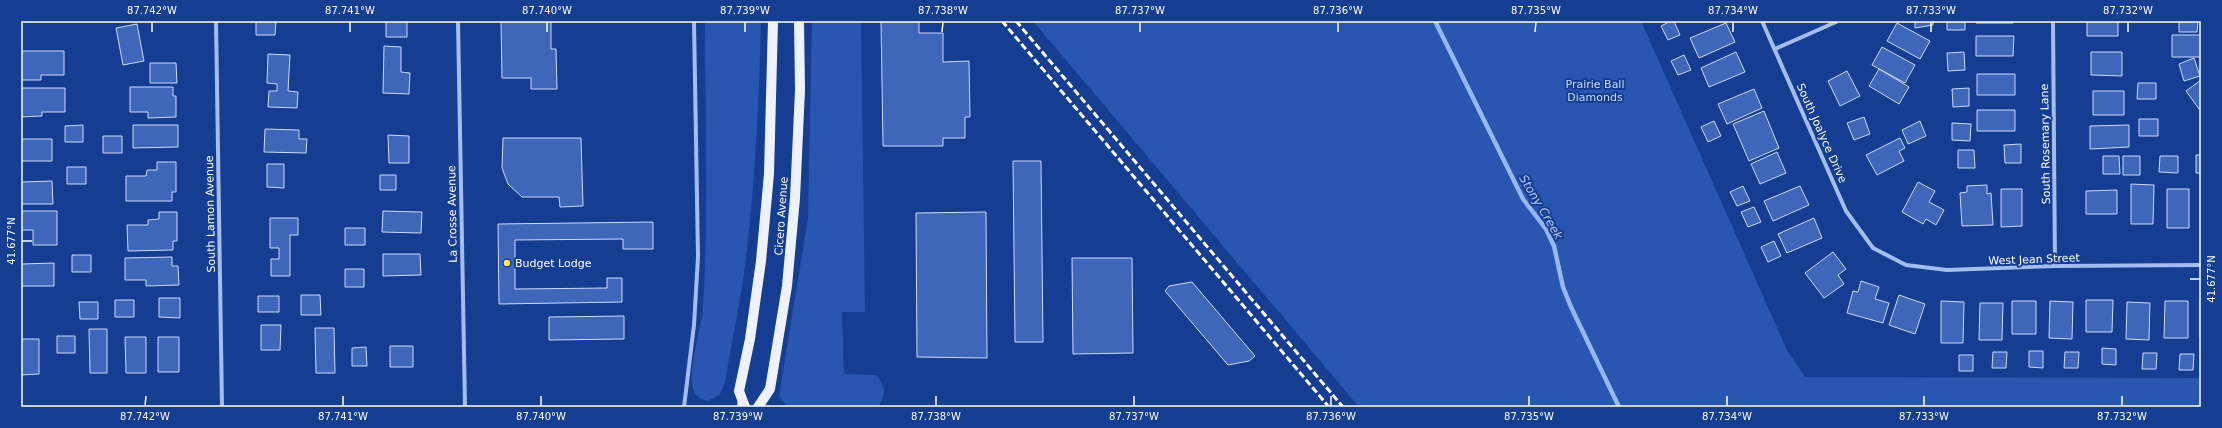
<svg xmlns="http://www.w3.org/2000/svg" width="2222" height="428" font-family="'DejaVu Sans',sans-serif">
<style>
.green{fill:#2856b1}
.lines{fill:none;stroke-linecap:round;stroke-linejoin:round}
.stream{stroke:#96b6f4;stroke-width:4.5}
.building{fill:#3e67ba;stroke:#cbdbfc}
.street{stroke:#a4bdf1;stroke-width:4}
.primary{stroke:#eef2ff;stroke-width:10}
.rail{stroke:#fff;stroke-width:3;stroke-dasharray:7 3;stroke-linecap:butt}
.ticks{fill:none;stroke:#fff;stroke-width:1.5}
.poi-dot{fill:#ffe564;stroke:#153d92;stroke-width:1.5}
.labels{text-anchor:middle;stroke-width:4;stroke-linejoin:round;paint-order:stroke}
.park-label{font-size:11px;fill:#cbdbfc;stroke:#153d92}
.street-label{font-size:11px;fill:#fff;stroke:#153d92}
.poi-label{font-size:11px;fill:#fff;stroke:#153d92;text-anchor:start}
.water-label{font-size:12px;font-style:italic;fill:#b0c8f8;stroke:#153d92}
.neatline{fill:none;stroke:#fff;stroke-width:1.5}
.ticks-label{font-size:10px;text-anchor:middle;fill:#fff}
</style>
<rect width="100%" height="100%" fill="#153d92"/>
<!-- green -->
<path class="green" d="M705 21H761C759 103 755 185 745 266 740 305 731 344 725 383L720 394 708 401C701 399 697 398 694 391 686 378 702 325 703 307 709 212 705 116 705 21Z
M812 21H861L865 312H842L844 374 876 375C886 386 887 394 878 407L787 406 779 396 808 218Z
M1033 21H1641L1787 350 1805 377 2201 378V407H1359Z"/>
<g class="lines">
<!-- stream -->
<path class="stream" d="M1435 21 1523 199 1546 229 1554 246 1563 287 1571 307 1619 407"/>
</g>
<!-- building -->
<path class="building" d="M256 21H276L275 35H256Z
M386 21H407V37H386Z
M501 21H551V49H556L557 89H531V78H502Z
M881 21H919V33H943V62L969 61 970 117H965V138H943V146H883Z
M1671 21H1674L1680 35 1668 40 1661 26Z
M1915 21H1933V25L1915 28Z
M1947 21H1965V30H1947Z
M1976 21H2013V23H1976Z
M2087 21H2118V36H2087Z
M2179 21H2198L2197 32H2179Z
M1726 23 1735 42 1699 58 1690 38Z
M1897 23 1930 41 1920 59 1887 41Z
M137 24 144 61 123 65 116 28Z
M2172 35H2201V57H2172Z
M1976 36H2014L2013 56H1976Z
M384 46 401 47V72L410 73 409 94 383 93Z
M1882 47 1915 65 1905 83 1872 65Z
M21 51H64V75H41V80H21Z
M1736 52 1745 72 1709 87 1701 68Z
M1964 52 1965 70 1948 71 1947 53Z
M2091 52H2122V76L2091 75Z
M268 54 290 55 288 91 298 92 297 108 268 107 269 91H277V84L267 83Z
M1684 55 1691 70 1678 75 1671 61Z
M2194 58 2200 76 2184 81 2179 64Z
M150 63H176L177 83H150Z
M1879 69 1909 87 1899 104 1869 86Z
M1847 71 1860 96 1840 106 1828 81Z
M1977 74H2015V95H1977Z
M2201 80V108L2199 109 2186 91Z
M2138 83H2156V99H2137Z
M130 87H173V96H176V117L148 118V112H130Z
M21 88H65V112H42V116L21 117Z
M1969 88V106L1953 107 1952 89Z
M1754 89 1762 108 1727 124 1718 104Z
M2093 91H2124V115H2093Z
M1977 110H2015V131H1977Z
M1764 111 1779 148 1749 161 1733 124Z
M1864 117 1870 134 1854 140 1847 123Z
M2139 119H2158V136H2139Z
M1714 121 1721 136 1708 142 1701 127Z
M1920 121 1926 136 1908 144 1902 130Z
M1952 123 1971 124 1970 141 1952 140Z
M83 125V142H65V126Z
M133 125H178V147L133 148Z
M2129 125V147L2090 149V126Z
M265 129 299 130V139H307L306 153 264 152Z
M388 135 409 136V163H389Z
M103 136H122V153H103Z
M503 138H581L583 206 560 207 559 197H522L508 184 502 168Z
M1900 138 1905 148 1899 151 1904 161 1877 175 1866 155Z
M21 139H52V161H21Z
M2021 144V163H2005L2004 145Z
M1958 150H1974L1975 168H1958Z
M1777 152 1786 173 1760 184 1751 164Z
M2196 155H2201V173H2196Z
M2103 156H2119L2120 174H2103Z
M2123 156H2140V175H2123Z
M2160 156H2178V173L2159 172Z
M1013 161H1041L1043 342H1015Z
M157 162H176V192H172V201H126V176H146L147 170H157Z
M267 164H284V188L267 187Z
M67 167H86V184H67Z
M380 175H396V190H380Z
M52 181 53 204H21V182Z
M1918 182 1935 191 1929 202 1944 210 1936 225 1926 219 1923 224 1902 212Z
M2131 184 2154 185 2153 224H2131Z
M1987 185V194L1991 193 1993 225 1962 226 1960 193 1967 192V186Z
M1743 186 1750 201 1737 206 1730 192Z
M1800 186 1809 205 1773 221 1764 201Z
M2001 189H2022V226L2001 227Z
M2167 189H2189V228H2167Z
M2117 190V214H2086V191Z
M1754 207 1761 222 1748 227 1741 212Z
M21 211H57V245H33V230H21Z
M383 211 422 212 421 233 382 232Z
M159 212H177V241H173V250L128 251 127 225H148V220L159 219Z
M986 212 987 358 917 357 916 213Z
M270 218H298V235H290V276H271V259H279V248H270Z
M1814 218 1822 238 1787 253 1778 234Z
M653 222V249H623V239L515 240V289L607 288V278H622V302L499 304 498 224Z
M345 228H365V245H345Z
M1774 241 1781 256 1768 262 1761 247Z
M1833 252 1846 269 1838 275 1844 284 1824 298 1805 273Z
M383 254H420L421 275 383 276Z
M72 255H91V272H72Z
M172 257V266H178L179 285 146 286V280H125V258Z
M1072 258H1132L1133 353 1073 354Z
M54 263V286H21V264Z
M345 269H364V287H345Z
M1861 281 1879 287 1875 299 1889 303 1883 323 1847 313 1853 291 1858 292Z
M1192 282 1255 356 1249 361 1228 365 1165 291 1169 286Z
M301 295H320L321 315H301Z
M1899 295 1925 304 1915 334 1889 325Z
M258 296H279V312H258Z
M159 298H180V318L159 317Z
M115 300H134V317H115Z
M2086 300H2113L2112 332H2086Z
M2200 300H2201V337H2200Z
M1941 301 1964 302 1963 343H1941Z
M2012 301H2036V334H2012Z
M2050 301 2073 302 2072 339 2049 338Z
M2165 301H2188V338H2164Z
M79 302H98V319H80Z
M2127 302 2150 303 2149 340 2126 339Z
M1980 303H2003L2002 340H1979Z
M624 316V339L549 340V317Z
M261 325H281L280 350H261Z
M315 328H334L335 373H316Z
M89 329H107V373H90Z
M57 336H75V353H57Z
M125 337H146V373H126Z
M158 337H179V372H158Z
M21 339H39V374L21 375Z
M390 346H413V367H390Z
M366 347 367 366H352V348Z
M2102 348 2116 349V365L2102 364Z
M2029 351H2043V368L2029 367Z
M1993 352H2007L2006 368H1992Z
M2065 352H2079L2078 368H2064Z
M2143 353H2157L2156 369H2142Z
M2180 354H2194L2193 370H2179Z
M1959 355H1973V371H1959Z"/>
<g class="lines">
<!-- street -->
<path class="street" d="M216 21 222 407
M458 21 465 407
M1762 21 1846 211 1873 248 1906 265 1947 270 2055 266 2201 265
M2053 21 2055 266
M1775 49 1836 22
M684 407 694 325 698 257 694 21"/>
<!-- primary -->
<path class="primary" d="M745 407 739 391 750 339 761 261 769 174 773 21
M758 407 770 389 787 286 795 198 800 90 799 21"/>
<!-- rail -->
<path class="rail" d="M1002 21 1329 407
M1016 21 1343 407"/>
</g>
<!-- ticks -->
<path class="ticks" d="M152 32V22M350 32V22M547 32V22M745 32V22M942 32 943 22M1140 32V22M1338 32V22M1535 32 1536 22M1733 32V22M1931 32V22M2128 32V22M22 241H32M2190 279H2200M145 406 146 396M343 406V396M541 406V396M738 406 739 396M936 406V396M1134 406V396M1331 406V396M1529 406V396M1727 406V396M1924 406V396M2122 406V396"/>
<!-- markers -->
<circle class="poi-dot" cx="507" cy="263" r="4"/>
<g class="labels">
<!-- park labels -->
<g class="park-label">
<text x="1595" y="88">Prairie Ball<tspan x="1595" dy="13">Diamonds</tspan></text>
</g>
<!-- street labels -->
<g class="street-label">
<text transform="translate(1822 133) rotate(66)" y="4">South Joalyce Drive</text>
<text transform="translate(2045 144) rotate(-91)" y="4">South Rosemary Lane</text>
<text transform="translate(210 214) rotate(-91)" y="4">South Lamon Avenue</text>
<text transform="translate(452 214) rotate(-91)" y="4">La Crosse Avenue</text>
<text transform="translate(781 216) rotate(-86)" y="4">Cicero Avenue</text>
<text transform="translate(2034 259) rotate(-2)" y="4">West Jean Street</text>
</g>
<!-- poi labels -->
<g class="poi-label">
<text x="515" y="267">Budget Lodge</text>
</g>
<!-- water labels -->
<g class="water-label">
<text transform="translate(1541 207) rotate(59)" y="4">Stony Creek</text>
</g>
</g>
<!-- border -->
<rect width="2222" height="428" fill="none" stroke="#153d92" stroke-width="44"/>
<rect x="22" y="22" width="2178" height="384" class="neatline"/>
<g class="ticks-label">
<text x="152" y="14">87.742°W</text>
<text x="350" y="14">87.741°W</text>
<text x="547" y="14">87.740°W</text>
<text x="745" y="14">87.739°W</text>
<text x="943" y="14">87.738°W</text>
<text x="1140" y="14">87.737°W</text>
<text x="1338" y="14">87.736°W</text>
<text x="1536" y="14">87.735°W</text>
<text x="1733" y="14">87.734°W</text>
<text x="1931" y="14">87.733°W</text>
<text x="2128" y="14">87.732°W</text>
<text transform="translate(11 241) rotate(-90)" y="4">41.677°N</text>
<text transform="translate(2211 279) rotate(-90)" y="4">41.677°N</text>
<text x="145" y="420">87.742°W</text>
<text x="343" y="420">87.741°W</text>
<text x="541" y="420">87.740°W</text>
<text x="738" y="420">87.739°W</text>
<text x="936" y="420">87.738°W</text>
<text x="1134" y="420">87.737°W</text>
<text x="1331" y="420">87.736°W</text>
<text x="1529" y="420">87.735°W</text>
<text x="1727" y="420">87.734°W</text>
<text x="1924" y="420">87.733°W</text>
<text x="2122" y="420">87.732°W</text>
</g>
</svg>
